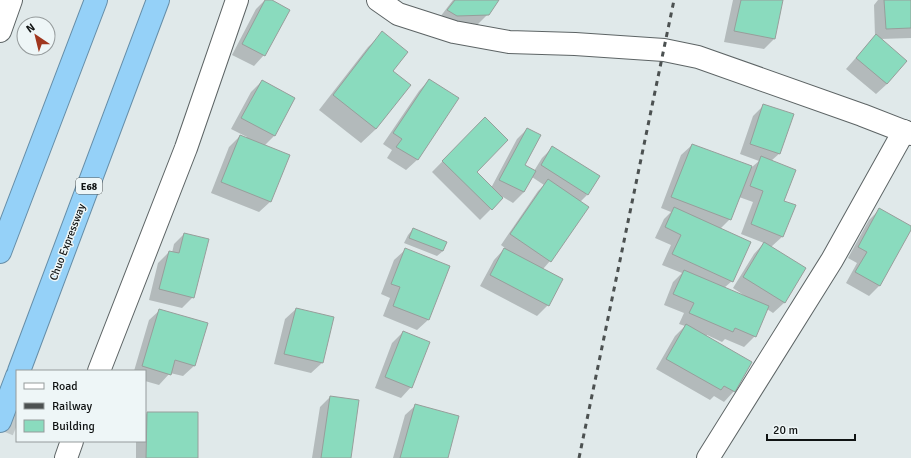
<svg xmlns="http://www.w3.org/2000/svg" width="911" height="458" font-family="Signika,sans-serif">
<style>
.shadow{fill:#0003;fill-rule:evenodd}
.building{fill:#8adbbe;stroke:#979e9b}
.lines{fill:none;stroke-linecap:round;stroke-linejoin:round}
.minor-tunnel{stroke:#c1c9ca;stroke-width:22;stroke-dasharray:22 11;stroke-linecap:butt}
.minor-casing{stroke:#5d6465;stroke-width:24}
.tertiary-casing{stroke:#5d6465;stroke-width:24}
.motorway-casing{stroke:#668ea8;stroke-width:24}
.minor{stroke:#fff;stroke-width:22}
.tertiary{stroke:#fff;stroke-width:22}
.motorway{stroke:#95d1f8;stroke-width:22}
.rail{stroke:#4c5151;stroke-width:3;stroke-dasharray:5 5;stroke-linecap:butt}
.labels{text-anchor:middle;stroke-width:3;stroke-linejoin:round;paint-order:stroke}
.shield{fill:#eef6f7;stroke:#535757;stroke-width:1}
.shield-label{font-size:10px;font-weight:bold;fill:#101313}
.street-label{font-size:11px;fill:#101313;stroke:#eef6f7}
</style>
<rect width="100%" height="100%" fill="#e0e9ea"/>
<!-- shadow -->
<path class="shadow" d="M265 0H270L264 55 254 66 232 55 256 9Z
M453 0H498L488 14 477 25 437 21Z
M733 0H782L774 39 764 49 724 42Z
M878 0H911V38L880 39 887 84 876 94 846 69 875 36 874 5Z
M383 33 392 71 376 129 361 143 319 110 368 47Z
M429 80 457 99 417 160 406 170 387 158 392 150 383 144 419 91Z
M262 81 294 98 274 136 264 146 289 155 270 202 259 212 211 193 229 147 240 136 246 139 247 137 231 129 251 92Z
M764 105 780 153 771 161 783 201V236L771 247 805 268 784 303 773 313 767 309 755 336 744 347 725 339 722 342 707 335 706 337 734 391 724 402 714 396 710 400 656 369 675 336 685 326 679 324 684 313 664 305 673 282 682 273 662 265 671 245 655 238 664 219 671 212 661 208 681 155 692 145 752 167 759 161 740 154 753 116ZM739 197 753 202 741 234 764 243 754 254 733 288 745 296V297L724 288 732 281 720 229 730 219Z
M485 118 475 172 491 188 517 139 527 129 523 166 534 171 542 158 553 147 587 195 580 202 550 261 543 269 562 279 548 305 537 316 480 286 494 260 505 248 501 245 538 191 544 185 532 177 524 192 513 203 503 197 480 220 432 172Z
M880 209 911 228 880 285 869 296 846 283 857 263 848 258 869 220Z
M413 229 446 242 443 251 437 256 404 243 408 235Z
M184 234 193 297 182 308 149 300 158 263 169 252 172 253 174 244Z
M405 250 449 267 428 320 417 330 383 316 390 298 381 294 394 260Z
M296 309 322 363 311 373 274 364 285 319Z
M160 310 207 324 194 366 183 376 170 373 159 385 145 381V371H134L149 320Z
M403 332 411 387 401 398 375 388 392 343Z
M330 397 350 458H312L320 407Z
M416 405 447 458H393L405 415Z
M147 413 197 458H136V441H145V416Z"/>
<!-- building -->
<path class="building" d="M265 0H272L290 10 265 56 242 44Z
M455 0H499L489 15 457 16 447 10Z
M741 0H783L775 39 734 31Z
M884 0H911V28L886 29Z
M382 31 408 52 393 71 411 85 376 129 333 95Z
M876 34 907 61 887 84 856 58Z
M429 79 459 98 418 160 396 147 402 139 393 133Z
M262 80 295 98 275 136 241 118Z
M763 104 794 114 780 154 750 144Z
M485 117 508 140 477 172 503 198 492 210 442 161Z
M527 128 541 135 525 165 536 171 524 192 499 180Z
M240 135 290 155 271 202 221 182Z
M692 144 752 166 731 220 671 197Z
M552 146 600 176 588 195 541 165Z
M761 156 796 170 784 201 796 205 783 237 751 224 763 191 750 186Z
M548 179 589 207 551 262 510 234Z
M674 207 751 242 733 282 672 254 681 235 665 227Z
M879 208 911 226V230L880 286 855 272 867 252 858 247Z
M413 228 447 242 443 251 409 238Z
M184 233 209 239 194 298 159 289 169 251 179 253Z
M764 242 806 268 785 303 743 277Z
M405 248 450 266 429 320 393 306 400 287 391 284Z
M504 248 563 279 549 306 490 275Z
M684 270 769 306 756 337 735 328 733 332 689 313 694 303 673 294Z
M296 308 334 317 323 363 284 354Z
M159 309 208 323 195 366 175 360 171 375 142 366Z
M686 324 752 362 735 392 724 386 721 390 666 359Z
M403 331 430 342 412 388 385 377Z
M330 396 359 400 351 458H321Z
M415 404 459 416 448 458H400Z
M147 412H198V458H146Z"/>
<g class="lines">
<!-- minor-tunnel -->
<path class="minor-tunnel" d="M0 418 17 425"/>
<!-- minor casing -->
<g class="minor-casing">
<path id="minor" d="M0 31 11 0
M99 371 186 148 237 0
M66 458 72 441
M708 458 832 260 904 131"/>
</g>
<!-- tertiary casing -->
<g class="tertiary-casing">
<path id="tertiary" d="M378 0 398 14 454 32 509 42 575 44 664 50 698 57 862 115 911 134"/>
</g>
<!-- motorway casing -->
<g class="motorway-casing">
<path id="motorway" d="M0 252 96 0
M19 371 158 0
M0 421 17 376"/>
</g>
<!-- minor -->
<use href="#minor" class="minor"/>
<!-- tertiary -->
<use href="#tertiary" class="tertiary"/>
<!-- motorway -->
<use href="#motorway" class="motorway"/>
<!-- rail -->
<path class="rail" d="M579 458 674 0"/>
</g>
<g class="labels">
<!-- shield labels -->
<rect class="shield" x="76" y="178" width="26" height="16" rx="3"/>
<g class="shield-label">
<text x="89" y="190">E68</text>
</g>
<!-- street labels -->
<g class="street-label">
<text transform="translate(67 242) rotate(-69)" y="4">Chuo Expressway</text>
</g>
</g>
<!-- legend -->
<rect x="16" y="370" width="130" height="72" fill="#eef6f7" stroke="#959b9c"/>
<rect x="24" y="383" width="20" height="6" fill="#ffffff" stroke="#959b9c"/>
<text x="52" y="390" font-size="12" fill="#101313">Road</text>
<rect x="24" y="403" width="20" height="6" fill="#4c5151" stroke="#959b9c"/>
<text x="52" y="410" font-size="12" fill="#101313">Railway</text>
<rect x="24" y="420" width="20" height="12" fill="#8adbbe" stroke="#959b9c"/>
<text x="52" y="430" font-size="12" fill="#101313">Building</text>
<!-- north arrow -->
<g transform="translate(36 36) rotate(325)"><circle r="19" fill="#eef6f7" stroke="#959b9c"/>
<path d="M0-3L7 15L0 10L-7 15Z" fill="#a0371f"/>
<text y="-6" font-size="11" font-weight="bold" text-anchor="middle" fill="#101313">N</text>
</g>
<!-- scale -->
<path d="M767 434v6h88v-6" fill="none" stroke="#101313" stroke-width="2"/>
<text x="773" y="434" font-size="12" fill="#101313" stroke="#eef6f7" stroke-width="3" paint-order="stroke">20 m</text>
</svg>
